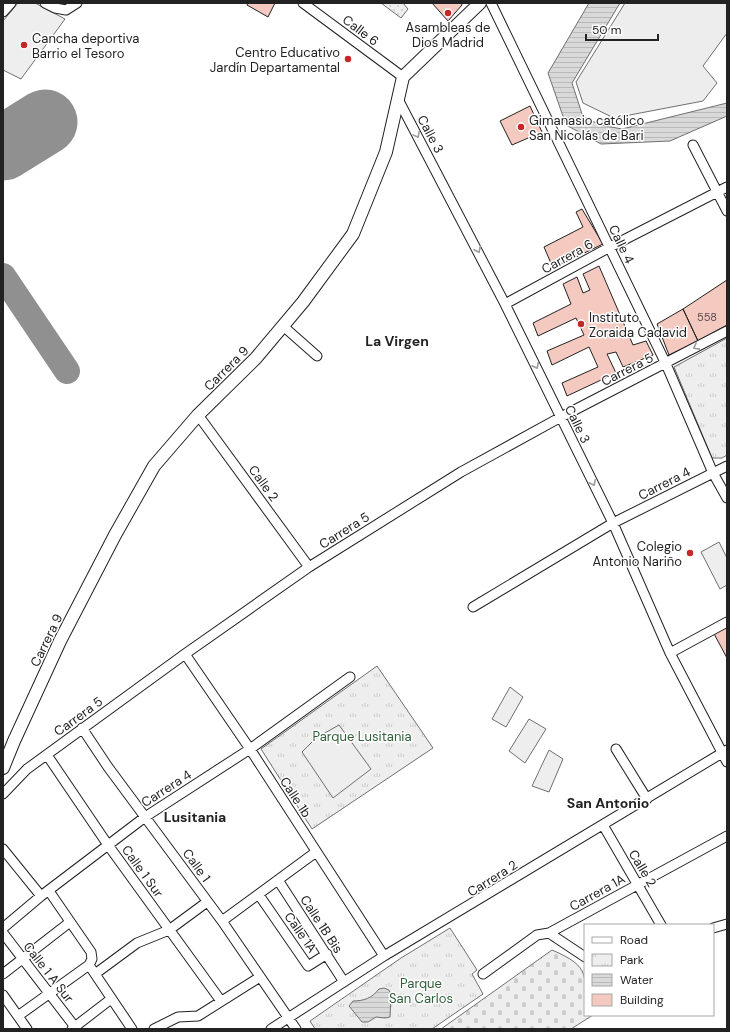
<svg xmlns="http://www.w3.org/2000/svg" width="730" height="1032" font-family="'DM Sans',sans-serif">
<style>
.grass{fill:url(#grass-dots);stroke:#6f6f6f}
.cemetery{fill:url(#cemetery-stones);stroke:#6f6f6f}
.park{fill:url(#park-tufts);stroke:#6f6f6f}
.garden{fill:#eee;stroke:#6f6f6f}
.parking{fill:#ededed;stroke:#6f6f6f}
.water{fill:url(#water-rules);stroke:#6f6f6f}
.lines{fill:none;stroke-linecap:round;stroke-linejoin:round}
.taxiway{stroke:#909090;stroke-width:26}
.runway{stroke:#909090;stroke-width:65}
.building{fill:#f3c9c0;stroke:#222}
.street-casing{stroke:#222;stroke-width:11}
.secondary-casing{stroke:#222;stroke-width:14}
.street{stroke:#fff;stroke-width:9}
.secondary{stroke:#fff;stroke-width:12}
.oneway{stroke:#9c9c9c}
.poi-dot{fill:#c62828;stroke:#fff;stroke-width:1.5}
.labels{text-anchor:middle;stroke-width:3;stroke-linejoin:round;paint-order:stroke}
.number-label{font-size:11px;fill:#564c4a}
.poi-label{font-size:13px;fill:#222;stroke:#fff;text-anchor:start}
.street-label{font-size:13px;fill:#222;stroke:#fff}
.park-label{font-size:13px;fill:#2f5e38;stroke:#fff}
.neighbourhood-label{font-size:14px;font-weight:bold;fill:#222;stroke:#fff}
</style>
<defs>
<pattern id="grass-dots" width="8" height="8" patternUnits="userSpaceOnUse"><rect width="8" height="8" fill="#eee"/><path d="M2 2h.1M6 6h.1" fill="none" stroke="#ccc" stroke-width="1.8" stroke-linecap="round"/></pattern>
<pattern id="cemetery-stones" width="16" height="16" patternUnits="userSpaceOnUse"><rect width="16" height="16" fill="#eee"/><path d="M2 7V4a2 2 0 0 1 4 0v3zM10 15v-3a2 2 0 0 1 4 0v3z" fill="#ccc"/></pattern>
<pattern id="park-tufts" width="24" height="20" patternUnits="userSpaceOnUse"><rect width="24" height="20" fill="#eee"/><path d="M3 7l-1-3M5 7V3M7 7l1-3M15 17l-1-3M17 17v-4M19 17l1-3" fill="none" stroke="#ccc"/></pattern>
<pattern id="water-rules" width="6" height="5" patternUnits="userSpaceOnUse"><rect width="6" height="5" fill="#d9d9d9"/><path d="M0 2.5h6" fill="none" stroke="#bababa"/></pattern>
</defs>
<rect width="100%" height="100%" fill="#fff"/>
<!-- grass -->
<path class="grass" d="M381 3H403L408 9 401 18Z"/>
<!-- cemetery -->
<path class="cemetery" d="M552 950C592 967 585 976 585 1015H593L571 1029H441Z"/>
<!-- park -->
<path class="park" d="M727 338V455L722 458H712L674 367Z
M377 666 433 748 312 829 261 749Z
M450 928 477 970 472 974 483 994 432 1029H315L310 1021 401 958Z"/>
<!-- garden -->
<path class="garden" d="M18 3H35L65 19 21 79 3 70V21Z
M719 542 727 558V585L720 589 701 552Z
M510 687 523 697 506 727 492 719Z
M529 719 546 729 525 763 509 751Z
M339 725 371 769 333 798 302 752 316 738Z
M549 750 563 759 549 792 532 786Z"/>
<!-- parking -->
<path class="parking" d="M625 3H727V33L703 66 717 83 703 101 614 118 583 103 576 82Z"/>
<!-- water -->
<path class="water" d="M589 3H620L572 83 583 117 601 125 622 129 727 103V116L670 141 601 144 566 125 548 73Z
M384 988 389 990 391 994 390 1017 385 1018 376 1017 368 1022H362L349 1006 353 1001C364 1001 372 998 379 989Z"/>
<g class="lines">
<!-- taxiway -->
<path class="taxiway" d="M3 276 67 371"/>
<!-- runway -->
<path class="runway" d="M3 148 45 122"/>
</g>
<!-- building -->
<path class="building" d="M248 3H275L268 17 247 5Z
M432 3H461L462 5 448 21Z
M530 106 542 132 512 145 500 121Z
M582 209 603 244 553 268 544 247 583 227 576 212Z
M599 266 633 345 646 341 653 355 623 367 616 352 607 354 616 373 567 396 562 383 598 367 589 347 552 365 547 351 584 335 576 318 538 336 533 323 571 304 563 284 577 277 583 293 590 290 583 274Z
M727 280V325L698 341 683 309Z
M683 309 698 341 669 355 657 324Z
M725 624 727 627V658L712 630Z"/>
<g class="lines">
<!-- street casing -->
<g class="street-casing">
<path id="street" d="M45 3 55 8 66 10 77 3
M303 3 403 77
M491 3 666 364 713 473 727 498
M3 12 11 3
M399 101 505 304 613 523 670 653 727 762
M693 145 727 211
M505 304 610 247 727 187
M283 326 317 356
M198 415 309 567
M473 607 613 523 727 466
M670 653 727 622
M185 654 250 749 384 956
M82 728 108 767 222 921 296 1029
M616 749 647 799
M47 755 108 845 221 1001
M3 794 27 769 185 654 309 567 461 472 561 417 727 331
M603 825 661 925
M3 849 41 896
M278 880 344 982
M49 891 91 952 92 959 89 965 132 1029
M259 895 308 966 327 954
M222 921 316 852
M3 928 41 896 145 817 250 749 350 677
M713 928 727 924
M3 933 75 1027
M549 933 585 957
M3 974 70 922
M95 974 137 943 169 930 207 902
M483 974 537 935 549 933 727 836
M3 995 27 1029
M18 1016 89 965
M72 1029 111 999
M154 1029 178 1017 198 1016 260 977
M271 1029 384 956 727 750"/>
</g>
<!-- secondary casing -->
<g class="secondary-casing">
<path id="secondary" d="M3 768 14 741 60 641 115 535 154 466 198 415 256 358 303 302 353 234 386 152 403 77 480 3"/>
</g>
<!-- street -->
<use href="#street" class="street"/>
<!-- secondary -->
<use href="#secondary" class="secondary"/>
</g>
<!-- one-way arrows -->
<defs><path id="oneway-chevron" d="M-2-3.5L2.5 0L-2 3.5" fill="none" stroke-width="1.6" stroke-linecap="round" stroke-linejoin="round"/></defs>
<g class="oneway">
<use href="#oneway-chevron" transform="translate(417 135) rotate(62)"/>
<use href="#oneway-chevron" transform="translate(478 250) rotate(63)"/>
<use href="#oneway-chevron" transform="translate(696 347) rotate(152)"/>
<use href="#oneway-chevron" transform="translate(536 366) rotate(64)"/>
<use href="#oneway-chevron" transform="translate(593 483) rotate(64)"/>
</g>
<!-- markers -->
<g class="poi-dot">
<circle cx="448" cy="13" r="4"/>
<circle cx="24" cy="45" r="4"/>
<circle cx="348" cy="59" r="4"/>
<circle cx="521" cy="127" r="4"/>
<circle cx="581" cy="324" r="4"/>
<circle cx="690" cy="553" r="4"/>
</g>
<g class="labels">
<!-- number labels -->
<g class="number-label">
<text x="707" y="321">558</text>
</g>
<!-- poi labels -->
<g class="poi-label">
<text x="448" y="32" text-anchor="middle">Asambleas de<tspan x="448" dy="15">Dios Madrid</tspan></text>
<text x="32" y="43">Cancha deportiva<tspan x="32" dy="15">Barrio el Tesoro</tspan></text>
<text x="340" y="57" text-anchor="end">Centro Educativo<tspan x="340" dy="15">Jardín Departamental</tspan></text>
<text x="529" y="125">Gimanasio católico<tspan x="529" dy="15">San Nicolás de Bari</tspan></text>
<text x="589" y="322">Instituto<tspan x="589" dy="15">Zoraida Cadavid</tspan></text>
<text x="682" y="551" text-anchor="end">Colegio<tspan x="682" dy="15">Antonio Nariño</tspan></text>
</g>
<!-- street labels -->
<g class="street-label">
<text transform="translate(361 30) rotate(37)" y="5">Calle 6</text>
<text transform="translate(431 134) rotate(62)" y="5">Calle 3</text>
<text transform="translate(622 244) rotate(64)" y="5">Calle 4</text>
<text transform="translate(567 256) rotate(-29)" y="5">Carrera 6</text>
<text transform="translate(226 368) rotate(-45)" y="5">Carrera 9</text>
<text transform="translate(627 369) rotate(-27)" y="5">Carrera 5</text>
<text transform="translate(578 424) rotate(64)" y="5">Calle 3</text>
<text transform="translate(264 483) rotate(54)" y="5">Calle 2</text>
<text transform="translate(664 483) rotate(-27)" y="5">Carrera 4</text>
<text transform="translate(344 530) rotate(-32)" y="5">Carrera 5</text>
<text transform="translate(46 640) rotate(-64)" y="5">Carrera 9</text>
<text transform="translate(78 716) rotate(-36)" y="5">Carrera 5</text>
<text transform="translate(166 788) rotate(-33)" y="5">Carrera 4</text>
<text transform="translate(296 797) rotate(57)" y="5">Calle 1b</text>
<text transform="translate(197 865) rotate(54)" y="5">Calle 1</text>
<text transform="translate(643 868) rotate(59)" y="5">Calle 2</text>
<text transform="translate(143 871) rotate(54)" y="5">Calle 1 Sur</text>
<text transform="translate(492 878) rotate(-32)" y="5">Carrera 2</text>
<text transform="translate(597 892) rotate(-29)" y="5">Carrera 1A</text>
<text transform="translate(322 924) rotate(57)" y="5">Calle 1B Bis</text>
<text transform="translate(301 932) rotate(55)" y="5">Calle 1A</text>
<text transform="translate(49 972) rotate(52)" y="5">Calle 1 A Sur</text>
</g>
<!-- park labels -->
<g class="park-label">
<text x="362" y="741">Parque Lusitania</text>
<text x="421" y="988">Parque<tspan x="421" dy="15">San Carlos</tspan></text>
</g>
<!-- neighbourhood labels -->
<g class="neighbourhood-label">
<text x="397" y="346">La Virgen</text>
<text x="608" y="808">San Antonio</text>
<text x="195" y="822">Lusitania</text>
</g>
</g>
<!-- border -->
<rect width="730" height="1032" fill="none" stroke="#222222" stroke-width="8"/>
<!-- legend -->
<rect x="584" y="924" width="130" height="92" fill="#ffffff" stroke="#a7a7a7"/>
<rect x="592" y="937" width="20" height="6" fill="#ffffff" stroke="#a7a7a7"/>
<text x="620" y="944" font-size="12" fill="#222222">Road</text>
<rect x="592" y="954" width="20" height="12" fill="url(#park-tufts)" stroke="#a7a7a7"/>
<text x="620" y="964" font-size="12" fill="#222222">Park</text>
<rect x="592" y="974" width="20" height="12" fill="url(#water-rules)" stroke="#a7a7a7"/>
<text x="620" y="984" font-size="12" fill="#222222">Water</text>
<rect x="592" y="994" width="20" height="12" fill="#f3c9c0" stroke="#a7a7a7"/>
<text x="620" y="1004" font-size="12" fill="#222222">Building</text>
<!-- scale -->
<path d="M586 34v6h72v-6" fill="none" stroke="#222222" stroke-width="2"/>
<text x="592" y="34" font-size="12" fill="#222222" stroke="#ffffff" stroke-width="3" paint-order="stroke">50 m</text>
</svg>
